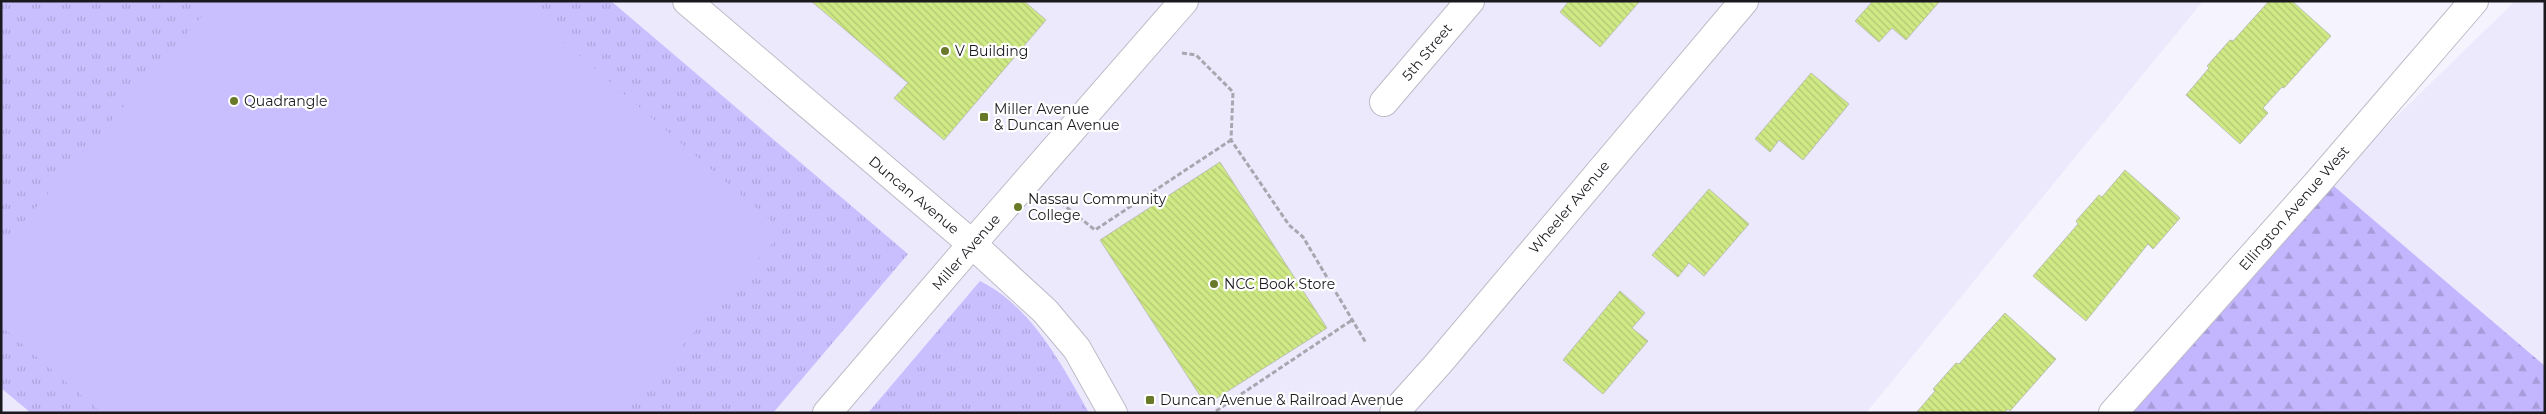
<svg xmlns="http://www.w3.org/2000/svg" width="2546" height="414" font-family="Montserrat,sans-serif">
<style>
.built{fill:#ece9fd}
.grass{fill:url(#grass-tufts)}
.forest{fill:url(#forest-firs)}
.garden{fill:#c9bfff}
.building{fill:url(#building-back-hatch);stroke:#bdc1b5}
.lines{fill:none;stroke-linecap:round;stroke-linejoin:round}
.minor-casing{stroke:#bdbbc7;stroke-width:30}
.tertiary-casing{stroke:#bdbbc7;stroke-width:30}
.path{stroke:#a8a7b0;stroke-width:3;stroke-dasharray:5 2.5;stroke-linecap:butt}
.minor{stroke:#fff;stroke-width:28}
.tertiary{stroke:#fff;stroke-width:28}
.poi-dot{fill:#687a29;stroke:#fff;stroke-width:2}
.labels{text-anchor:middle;stroke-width:4.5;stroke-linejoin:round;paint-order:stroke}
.poi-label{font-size:14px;fill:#1a191e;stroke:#fff;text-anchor:start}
.street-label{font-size:14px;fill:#1a191e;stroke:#fff}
</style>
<defs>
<pattern id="grass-tufts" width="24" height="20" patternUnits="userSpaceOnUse" patternTransform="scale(1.25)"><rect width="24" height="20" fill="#c9bfff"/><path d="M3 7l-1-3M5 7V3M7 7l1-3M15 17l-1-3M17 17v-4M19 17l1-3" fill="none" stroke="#aca4da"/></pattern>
<pattern id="forest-firs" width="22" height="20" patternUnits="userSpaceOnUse" patternTransform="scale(1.25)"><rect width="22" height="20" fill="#c3b6ff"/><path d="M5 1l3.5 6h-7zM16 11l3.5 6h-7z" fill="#a79cda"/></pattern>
<pattern id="building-back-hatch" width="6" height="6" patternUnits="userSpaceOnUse" patternTransform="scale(1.25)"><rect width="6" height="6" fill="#cfe985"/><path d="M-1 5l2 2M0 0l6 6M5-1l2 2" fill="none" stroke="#b1c772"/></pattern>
</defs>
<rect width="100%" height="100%" fill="#f5f4fe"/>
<!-- built -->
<path class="built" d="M1 1H2203L1866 413H1Z
M2515 1H2545V413H2132L2329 182Z"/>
<!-- grass -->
<path class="grass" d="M1 1H611L908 254 773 413H31L1 388Z
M980 281C1031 306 1062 365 1089 413H868Z"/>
<!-- forest -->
<path class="forest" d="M2329 182 2545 366V413H2132Z"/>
<!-- garden -->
<path class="garden" d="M215 1H516L783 231 623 413H102L1 326V248Z"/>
<!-- building -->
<path class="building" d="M811 1H1024L1046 20 944 140 894 98 908 83Z
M1569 1H1640L1600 47 1560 12Z
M1873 1H1940L1906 40 1892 28 1879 42 1855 21Z
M2269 1H2292L2331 36 2284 88 2282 87 2263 108 2268 113 2240 144 2186 95 2209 68 2207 66 2230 40 2233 41Z
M1811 73 1849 104 1803 160 1779 140 1770 152 1755 139Z
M1220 162 1327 328 1206 405 1100 240Z
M2125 170 2180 218 2153 249 2148 244 2086 321 2033 276 2078 224 2076 221 2099 195 2102 197Z
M1709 189 1749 224 1704 276 1689 263 1678 277 1652 255Z
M1620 291 1645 313 1632 328 1648 341 1603 394 1563 360Z
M2005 313 2056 359 2010 411 2008 409 2004 413H1916L1935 391 1933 389 1956 363 1959 364Z"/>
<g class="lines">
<!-- minor casing -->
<g class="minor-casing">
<path id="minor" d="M1384 102 1470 1
M972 244 1184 1
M1394 413 1438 364 1744 1
M2113 413 2320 180 2474 1"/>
</g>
<!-- tertiary casing -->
<g class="tertiary-casing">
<path id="tertiary" d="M687 1 972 244 1045 311 1077 349 1113 413
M827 413 972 244"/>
</g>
<!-- path -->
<path class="path" d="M1182 53 1196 55 1233 92 1231 140 1289 225 1303 237 1366 343
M1055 198 1095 230 1231 140
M1216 411 1352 320"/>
<!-- minor -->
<use href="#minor" class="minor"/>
<!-- tertiary -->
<use href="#tertiary" class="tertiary"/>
</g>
<!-- markers -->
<g class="poi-dot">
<circle cx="945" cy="51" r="5"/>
<circle cx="234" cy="101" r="5"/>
<rect x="979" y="112" width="10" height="10" rx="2.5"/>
<circle cx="1018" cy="207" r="5"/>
<circle cx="1214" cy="284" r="5"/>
<rect x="1145" y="395" width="10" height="10" rx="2.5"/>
</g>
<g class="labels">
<!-- poi labels -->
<g class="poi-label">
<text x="955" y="56">V Building</text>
<text x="244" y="106">Quadrangle</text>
<text x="994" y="114">Miller Avenue<tspan x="994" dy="16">&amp; Duncan Avenue</tspan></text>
<text x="1028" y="204">Nassau Community<tspan x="1028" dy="16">College</tspan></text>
<text x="1224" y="289">NCC Book Store</text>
<text x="1160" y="405">Duncan Avenue &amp; Railroad Avenue</text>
</g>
<!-- street labels -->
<g class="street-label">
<text transform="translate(1427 52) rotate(-50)" y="5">5th Street</text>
<text transform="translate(914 195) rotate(40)" y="5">Duncan Avenue</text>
<text transform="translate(1569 207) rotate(-50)" y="5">Wheeler Avenue</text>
<text transform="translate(2294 208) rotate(-49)" y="5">Ellington Avenue West</text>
<text transform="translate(966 252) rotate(-49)" y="5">Miller Avenue</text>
</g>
</g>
<!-- border -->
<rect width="2546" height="414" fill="none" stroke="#1a191e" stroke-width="5"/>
</svg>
